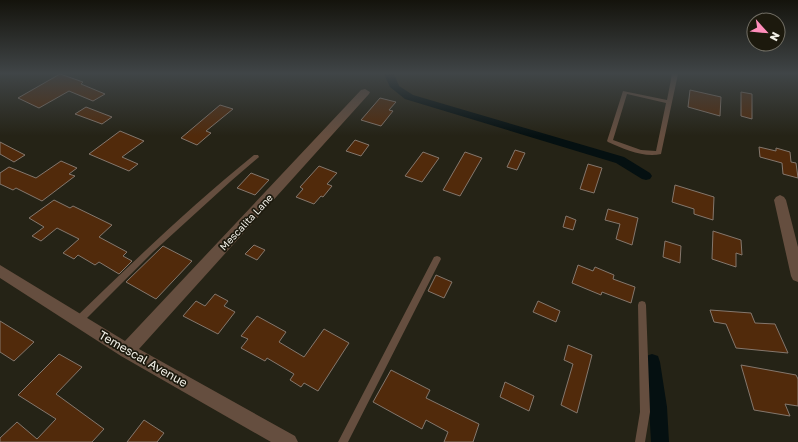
<svg xmlns="http://www.w3.org/2000/svg" width="798" height="442" font-family="'Golos Text',sans-serif">
<style>
.lines{fill:none;stroke-linecap:round;stroke-linejoin:round}
.canal{fill:#051011;fill-rule:evenodd}
.building{fill:#512a0b;stroke:#84776d}
.lane{fill:#654e3f;fill-rule:evenodd}
.street{fill:#654e3f;fill-rule:evenodd}
.labels{text-anchor:middle;stroke-width:3.5;stroke-linejoin:round;paint-order:stroke}
.street-label{font-size:10px;fill:#f2f0e8;stroke:#1c190d}
.near-street-label{font-size:12px;fill:#f2f0e8;stroke:#1c190d}
</style>
<rect width="100%" height="100%" fill="#252316"/>
<g class="lines">
<!-- canal -->
<path class="canal" d="M384 74H394L399 86 413 95 624 157 650 173 652 176 650 179 646 180 642 179 616 163 405 99 390 87Z
M652 354 658 356 660 362 667 407 669 442H651L649 407 644 362 646 356Z"/>
</g>
<!-- building -->
<path class="building" d="M60 74 83 82 81 84 105 94 93 101 69 91 39 108 18 98Z
M690 90 721 97 720 116 688 107Z
M741 92 752 94V119L741 116Z
M380 98 396 102 389 110 393 111 381 126 361 120Z
M220 105 233 109 206 131 211 133 197 145 181 138Z
M86 107 112 117 102 124 75 114Z
M120 131 144 141 122 157 138 164 129 171 89 154Z
M355 140 369 145 361 156 346 151Z
M0 142 25 155 14 162 0 154Z
M759 147 776 151V148L790 152 791 162 796 163 798 178 783 174 782 163 760 157Z
M515 150 525 153 517 170 507 167Z
M423 152 439 158 422 182 405 176Z
M465 152 482 158 460 196 443 190Z
M61 161 77 168 69 174 75 176 42 201 16 188 13 190 0 184V173L9 167 36 178Z
M588 164 602 168 594 193 580 189Z
M319 166 337 173 327 184 332 186 323 197 321 196 314 204 296 197 303 189 300 187Z
M251 173 269 180 255 195 237 188Z
M675 185 714 197 713 220 694 214V209L672 202Z
M54 200 70 208 73 206 112 225 99 237 127 252 123 256 132 261 119 274 99 262 95 265 78 255 74 259 63 253 79 239 57 228 41 241 32 236 44 227 29 218Z
M608 209 638 218 632 245 616 239 620 224 605 220Z
M566 216 576 220 573 230 563 227Z
M713 231 741 240 742 255 736 253V267L712 259Z
M665 241 681 246 680 263 663 257Z
M254 245 265 250 257 260 245 254Z
M163 246 192 261 156 299 126 282Z
M578 265 593 271 595 267 614 275 613 279 635 287 631 303 602 292 601 295 572 283Z
M436 275 452 282 444 298 428 291Z
M215 294 228 301 224 306 235 312 218 334 183 316 196 301 205 306Z
M538 301 560 311 556 322 533 312Z
M710 310 751 313 755 323 775 324 788 353 736 348 726 324 714 322Z
M257 316 286 332 279 342 304 357 324 329 349 343 318 391 304 383 301 387 290 380 294 374 267 358 265 361 241 348 248 339 241 336Z
M0 321 34 342 14 361 0 352Z
M568 345 592 355 577 413 561 405 573 364 564 360Z
M59 354 82 367 56 394 104 429 92 442H0V438L17 422 37 439 56 419 18 395Z
M741 365 796 375 798 379V406L785 404 790 416 754 410Z
M391 370 430 390 426 398 479 424 473 442H444L448 432 426 420 422 429 373 402Z
M505 382 534 396 529 411 500 397Z
M144 420 164 433 157 442H127Z"/>
<g class="lines">
<!-- lane -->
<path class="lane" d="M672 74H678L661 154C644 158 624 149 608 142L607 141 623 91 667 100ZM627 94 666 103 656 151 641 150 613 140Z
M254 155H258L259 157 231 181 153 252 82 323 79 324 76 323 75 320 76 317C134 261 191 206 254 155Z
M437 256 440 257 441 259 348 442H338L434 257Z
M642 301 645 302 646 305 650 412 645 442H635L640 412 638 305 639 302Z"/>
<!-- street -->
<path class="street" d="M365 89 370 92 369 94 139 349 295 436 298 442H271L121 356 0 278V265L125 341 361 90Z
M780 195 784 197 786 200 798 247V282L793 280 791 276 774 200 776 197Z"/>
</g>
<!-- sky -->
<linearGradient id="sky" x2="0" y2="1"><stop stop-color="#14130c"/><stop offset="0.54" stop-color="#404547"/><stop offset="1" stop-color="#404547" stop-opacity="0"/></linearGradient>
<rect width="798" height="136" fill="url(#sky)"/>
<g class="labels">
<!-- street labels -->
<g class="street-label">
<text transform="translate(246 222) rotate(-47)" y="4">Mescalita Lane</text>
</g>
<!-- near-street labels -->
<g class="near-street-label">
<text transform="translate(143 359) rotate(30)" y="4">Temescal Avenue</text>
</g>
</g>
<!-- north arrow -->
<g transform="translate(766 32) rotate(117)"><circle r="19" fill="#1c190d" stroke="#726f65"/>
<path d="M0-3L7 15L0 10L-7 15Z" fill="#ff8ebb"/>
<text y="-6" font-size="11" font-weight="bold" text-anchor="middle" fill="#f2f0e8">N</text>
</g>
</svg>
